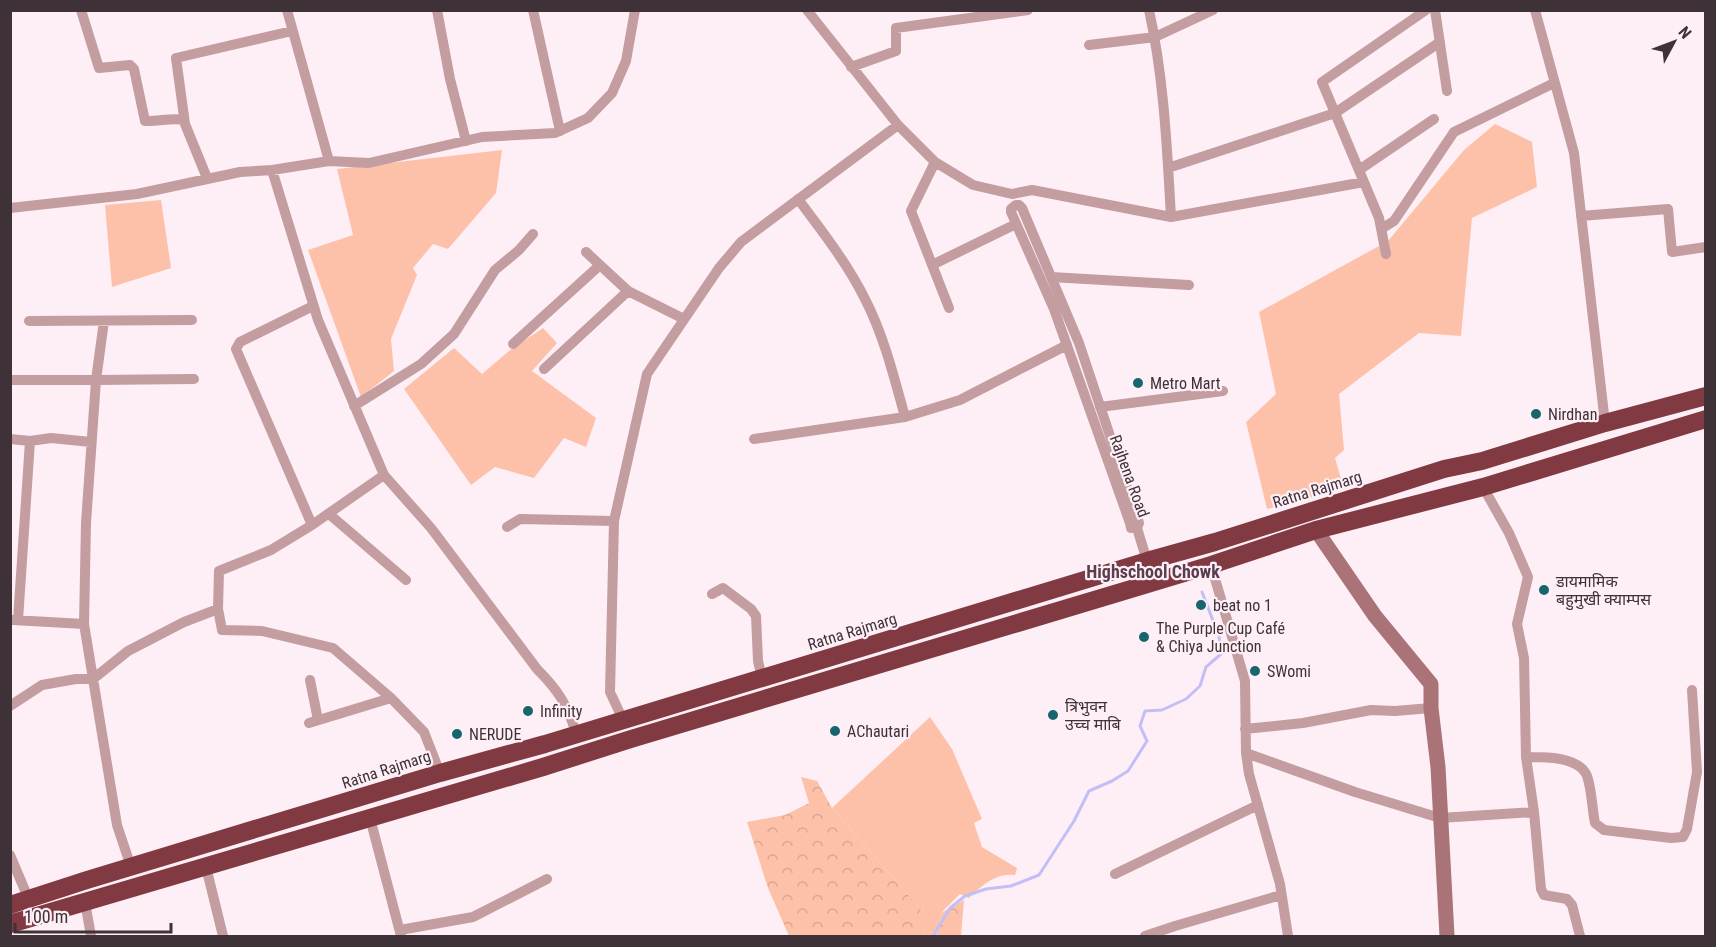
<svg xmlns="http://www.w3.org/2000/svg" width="1716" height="947" font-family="'Roboto Condensed','Noto Sans Devanagari',sans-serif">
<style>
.green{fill:#fdc1aa}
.forest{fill:url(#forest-crowns)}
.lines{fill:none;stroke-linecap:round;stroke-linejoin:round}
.stream{stroke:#c4bef7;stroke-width:3}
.street{stroke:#c39d9f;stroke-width:10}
.secondary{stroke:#a97377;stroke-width:15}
.highway{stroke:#823a42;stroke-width:18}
.poi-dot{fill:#18656d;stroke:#feeff7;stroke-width:2}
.labels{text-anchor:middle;stroke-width:4.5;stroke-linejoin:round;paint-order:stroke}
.poi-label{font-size:16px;fill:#3f3138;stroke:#feeff7;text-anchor:start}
.street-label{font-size:16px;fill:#3f3138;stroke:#feeff7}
.neighbourhood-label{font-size:18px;font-weight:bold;fill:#5b3e4d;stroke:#feeff7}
</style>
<defs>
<pattern id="forest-crowns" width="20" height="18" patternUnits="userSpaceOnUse" patternTransform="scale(1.5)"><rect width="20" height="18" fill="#fdc1aa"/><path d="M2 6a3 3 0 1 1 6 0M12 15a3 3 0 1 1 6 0" fill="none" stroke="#daa693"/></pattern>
</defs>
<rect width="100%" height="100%" fill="#feeff7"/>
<!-- green -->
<path class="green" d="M1495 124 1532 142 1537 187 1472 218 1461 336 1419 333 1339 394 1344 450 1335 458 1344 489 1267 509 1246 422 1276 394 1259 312 1388 241 1464 150Z
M502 150 496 193 448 249 433 244 413 268 417 275 391 339 394 371 361 397 308 250 353 235 337 169Z
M161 200 171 268 112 287 105 205Z
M543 328 557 343 532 371 596 418 586 447 564 438 534 478 495 467 471 485 404 389 454 348 482 374 509 351Z
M930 717 952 749 982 819 974 823 982 847 1017 868 1015 875C995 873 983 885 969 898L960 894 941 913 936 936H925L923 912 832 808Z"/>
<!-- forest -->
<path class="forest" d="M801 777 817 781 832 808 924 913 925 936H789L768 888 747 822 785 815 809 803Z
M964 900 961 936H936L941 913Z"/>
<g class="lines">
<!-- stream -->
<path class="stream" d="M933 936 950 908 965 896 986 889 1011 886 1039 875 1074 821 1089 791 1112 781 1128 771 1147 741 1140 726 1145 711 1162 710 1186 699 1200 686 1206 667 1221 654 1219 636 1202 592"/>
<!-- street -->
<path class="street" d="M81 10 99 68 130 65 134 69 145 121C159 122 171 117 184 120
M287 10 329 161
M437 10 450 79 466 141
M533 10 560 131
M807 10 898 125 935 162 973 185 1012 194 1032 190 1171 217 1364 182
M1149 10C1164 78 1167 148 1171 217
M1435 10 1447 91
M1535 10 1574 153 1605 423
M1089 45 1155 37 1213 10
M851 67 896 51V28L1028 10
M935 162 911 211 949 308
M1168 168 1335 113 1440 42
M272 170 318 320 384 475 431 528 537 669C558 690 567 704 576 733
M1359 170 1434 119
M207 178 185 124 176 58 292 31
M798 199C822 231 847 263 865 299 884 336 894 377 905 417L960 400 1067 345
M1016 205H1019L1022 208 1079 343 1139 523 1137 528H1131L1130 523 1054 309 1011 212V209Z
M10 208 137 194 240 172 272 170 329 161 369 163 482 137 555 133 588 118 612 93 626 61 635 10
M1581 216 1668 209 1672 252 1706 247
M1381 229 1394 221 1454 132 1554 83
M586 252 628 291 684 319
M1386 254 1379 218 1322 82 1426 10
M932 265 1016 224
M1051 277 1189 285
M29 321 192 320
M513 344 600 265
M544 369 628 291
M10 380H96L104 321
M354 406 421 364 454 334 495 270 519 250 533 234
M1100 407 1223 391
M10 439 30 441 51 438 91 442
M754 439 905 417
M1483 487 1509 533 1528 577 1517 624 1524 658 1526 757 1534 812 1541 889 1544 895 1567 899 1572 905 1580 936
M329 514 406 580
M312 525 236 349 240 342 313 306
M507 527 520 519 614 521
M1137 528 1147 561
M1211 565 1245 681 1246 753 1249 774 1280 884 1288 936
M712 594 723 588 751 609 756 616 758 661 762 678
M218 609 222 630 262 631 333 648 391 698 424 732 440 773
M13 620 84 624
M18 620 30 441
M310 680 318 720
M10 706 42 685 76 679H93L128 651 184 622 218 609 219 571 271 550 312 525 384 475
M623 720 610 692 614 521 647 374 719 268 741 242 898 125
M309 723 391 698
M1245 729 1303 723 1371 710 1395 711 1431 708
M1246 753 1355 792 1440 818 1534 812
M1526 757C1544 757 1579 756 1587 776 1592 790 1592 809 1595 823L1604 830 1671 838 1683 837 1687 829 1697 772 1692 690
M370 818 401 936
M10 855 29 900
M131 867 117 825 84 624 86 523 96 380 194 379
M206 867 223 936
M1115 874 1258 805
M85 902 91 936
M400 930 473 917 547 879
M1145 936 1175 926 1281 895"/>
<!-- secondary -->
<path class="secondary" d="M1316 530 1375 616 1431 684V708L1438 767 1447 936"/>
<!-- highway -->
<path class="highway" d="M10 905 87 880 440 773 545 744 1147 561 1215 542 1444 469 1482 461 1605 423 1706 396
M10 924 543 767 631 739 1211 565 1316 530 1483 487 1706 419"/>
</g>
<!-- markers -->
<g class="poi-dot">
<circle cx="1138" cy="383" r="6"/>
<circle cx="1536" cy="414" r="6"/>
<circle cx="1544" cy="590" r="6"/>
<circle cx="1201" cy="605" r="6"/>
<circle cx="1144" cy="637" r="6"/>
<circle cx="1255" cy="671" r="6"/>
<circle cx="528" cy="711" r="6"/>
<circle cx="1053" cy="715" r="6"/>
<circle cx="835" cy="731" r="6"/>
<circle cx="457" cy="734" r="6"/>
</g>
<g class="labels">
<!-- poi labels -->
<g class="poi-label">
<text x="1150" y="389">Metro Mart</text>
<text x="1548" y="420">Nirdhan</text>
<text x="1556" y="587">डायमामिक<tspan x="1556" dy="18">बहुमुखी क्याम्पस</tspan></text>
<text x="1213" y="611">beat no 1</text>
<text x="1156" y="634">The Purple Cup Café<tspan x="1156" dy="18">&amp; Chiya Junction</tspan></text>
<text x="1267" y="677">SWomi</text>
<text x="1065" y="712">त्रिभुवन<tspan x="1065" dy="18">उच्च माबि</tspan></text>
<text x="540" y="717">Infinity</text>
<text x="847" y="737">AChautari</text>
<text x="469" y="740">NERUDE</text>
</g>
<!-- street labels -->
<g class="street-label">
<text transform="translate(1130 476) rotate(70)" y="6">Rajhena Road</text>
<text transform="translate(1317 489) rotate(-17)" y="6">Ratna Rajmarg</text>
<text transform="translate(852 631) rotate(-17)" y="6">Ratna Rajmarg</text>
<text transform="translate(386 769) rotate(-18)" y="6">Ratna Rajmarg</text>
</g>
<!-- neighbourhood labels -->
<g class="neighbourhood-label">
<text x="1153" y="578">Highschool Chowk</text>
</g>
</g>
<!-- border -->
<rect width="1716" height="947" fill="none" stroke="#3f3138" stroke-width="24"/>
<!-- north arrow -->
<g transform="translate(1674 42) rotate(49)" stroke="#feeff7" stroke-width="4.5" paint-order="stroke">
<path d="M0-4.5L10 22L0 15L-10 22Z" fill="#3f3138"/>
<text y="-9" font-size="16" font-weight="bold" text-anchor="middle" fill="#3f3138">N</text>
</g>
<!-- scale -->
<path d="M15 923v9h156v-9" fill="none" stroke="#3f3138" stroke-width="3"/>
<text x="24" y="923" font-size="18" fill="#3f3138" stroke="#feeff7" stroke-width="4.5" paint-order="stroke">100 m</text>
</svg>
